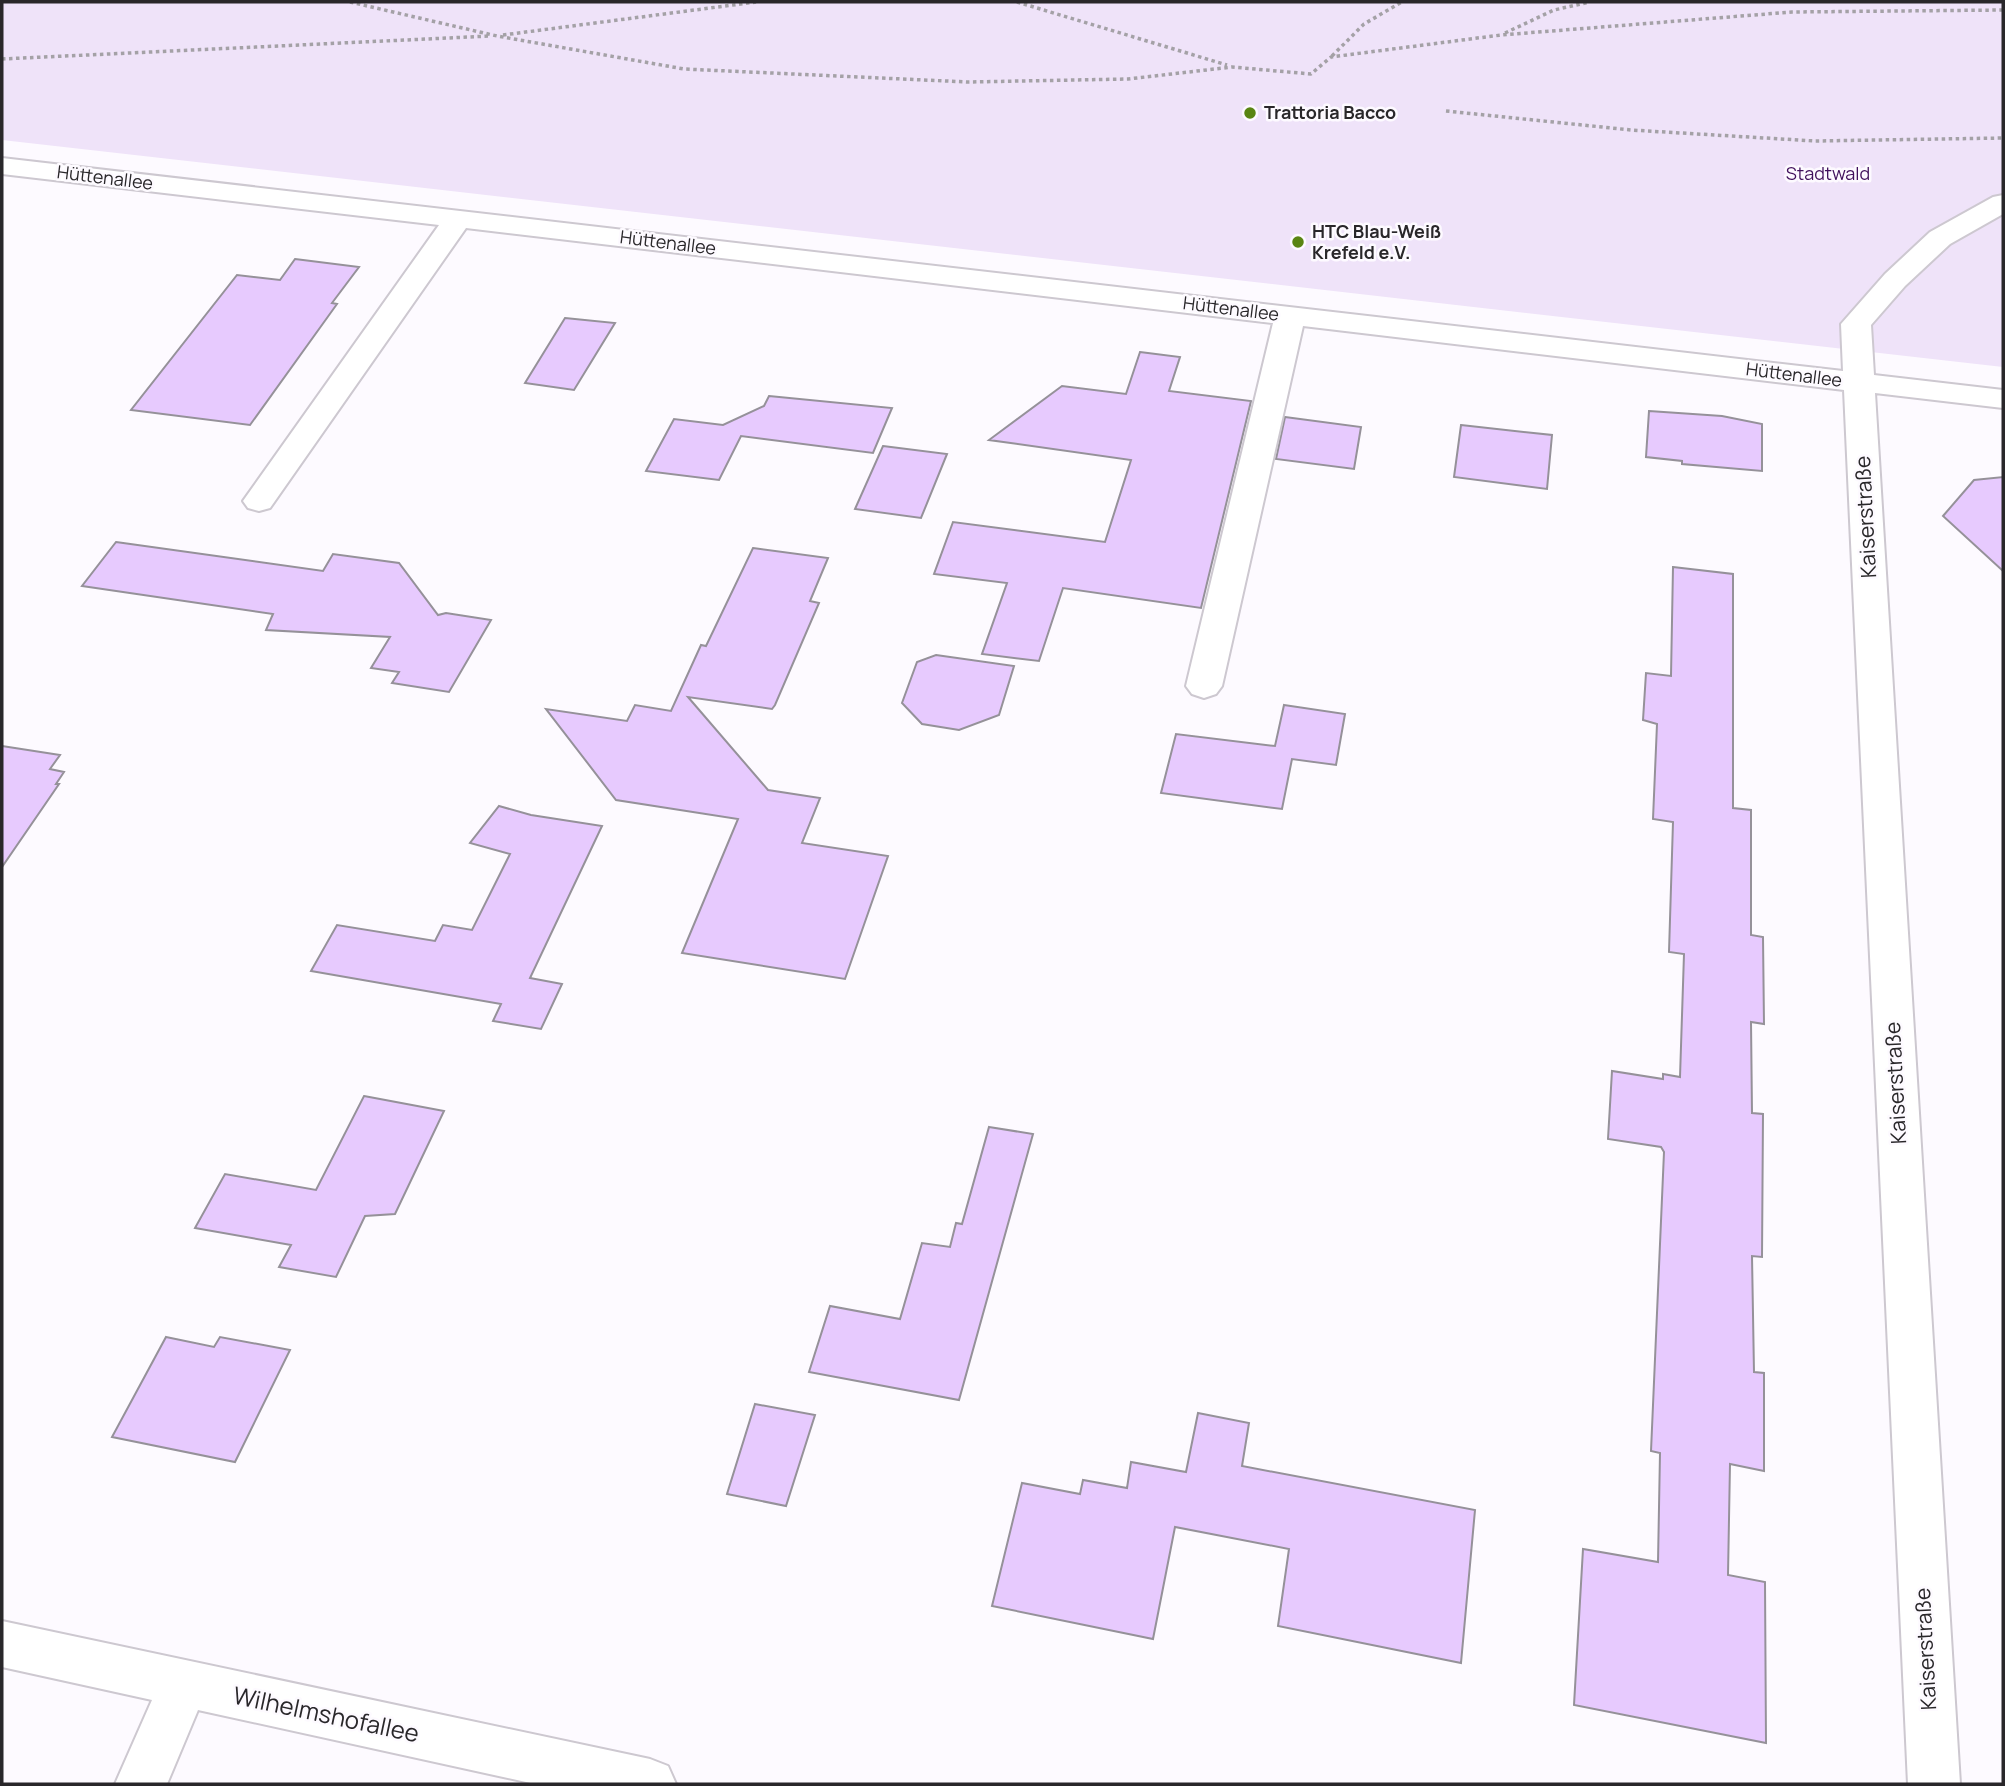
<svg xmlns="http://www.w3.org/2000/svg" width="2005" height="1786" font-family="Manrope,sans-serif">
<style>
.green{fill:#efe3f9}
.building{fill:#e7cafe;stroke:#959199;stroke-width:2}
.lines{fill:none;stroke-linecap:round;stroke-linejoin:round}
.minor-casing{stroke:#cdc8d0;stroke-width:4}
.path{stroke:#a4a1a6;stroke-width:3.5;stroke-dasharray:3.5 3.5;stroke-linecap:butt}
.minor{fill:#fff;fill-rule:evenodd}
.poi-dot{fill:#598512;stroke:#fdfaff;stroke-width:2.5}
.labels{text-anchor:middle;stroke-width:5;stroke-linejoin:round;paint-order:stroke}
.far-poi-label{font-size:18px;font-weight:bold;fill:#29272a;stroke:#fdfaff;text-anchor:start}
.far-park-label{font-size:18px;fill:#40115c;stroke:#fdfaff}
.far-street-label{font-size:18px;fill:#29272a;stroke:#fdfaff}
.street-label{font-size:21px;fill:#29272a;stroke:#fdfaff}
.near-street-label{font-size:24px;fill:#29272a;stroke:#fdfaff}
</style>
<rect width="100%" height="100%" fill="#fdfaff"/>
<!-- green -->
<path class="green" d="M2 2H2003V367L2 140Z"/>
<!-- building -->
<path class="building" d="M295 259 359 267 332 303 337 304 250 425 131 410 237 275 280 280Z
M565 318 615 323 574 390 525 383Z
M1140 352 1180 357 1169 391 1251 401 1201 608 1063 588 1039 661 982 654 1007 583 934 574 953 522 1105 542 1131 460 989 440 1062 386 1126 394Z
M769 396 892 408 873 453 741 436 719 480 646 471 674 419 723 425 764 406Z
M1649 411 1722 416 1762 424V471L1682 464V461L1646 457Z
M1285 417 1361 427 1354 469 1276 459Z
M1461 425 1552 435 1547 489 1454 477Z
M883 446 947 454 921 518 855 509Z
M2003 477V571L1943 516 1974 480Z
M116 542 323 571 333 554 399 563 438 615 446 613 491 620 449 692 392 683 399 672 371 668 390 637 266 630 273 614 82 586Z
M753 548 828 558 810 601 819 603 775 705 772 709 688 697 768 790 820 798 802 843 888 856 845 979 682 953 738 819 616 800 546 709 627 721 635 705 671 711 701 645 706 646Z
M1673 567 1733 574V808L1751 810V935L1763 937 1764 1024 1751 1022 1752 1113 1763 1114 1762 1257 1752 1256 1754 1372 1764 1373V1471L1730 1464 1728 1575 1765 1582 1766 1743 1574 1705 1583 1549 1658 1562 1660 1453 1651 1451 1664 1152 1661 1147 1608 1139 1612 1071 1663 1079V1074L1680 1077 1684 954 1669 952 1673 822 1653 819 1657 724 1643 720 1646 673 1671 676Z
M936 655 1014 666 999 715 959 730 922 724 902 703 917 662Z
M1284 705 1345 714 1336 765 1292 759 1282 809 1161 793 1176 734 1275 746Z
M2 746 60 755 50 769 64 772 56 784H59L2 867Z
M499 806 531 815 602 826 530 978 562 984 541 1029 493 1021 501 1004 311 971 337 925 435 941 443 925 472 930 510 854 470 843Z
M364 1096 444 1111 395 1214 365 1216 336 1277 279 1267 291 1245 195 1228 225 1174 316 1190Z
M989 1127 1033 1134 959 1400 809 1372 830 1306 900 1319 922 1243 950 1247 956 1223 962 1224Z
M166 1337 214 1347 220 1337 290 1350 235 1462 112 1437Z
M755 1404 815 1415 786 1506 727 1494Z
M1198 1413 1249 1423 1242 1466 1475 1510 1461 1663 1278 1626 1289 1549 1175 1527 1153 1639 992 1606 1022 1483 1080 1494 1083 1480 1127 1488 1131 1462 1186 1472Z"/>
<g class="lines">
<!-- minor casing -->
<g class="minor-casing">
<path id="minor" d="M2 158 1843 371 1841 324 1885 274 1930 232 1993 197 2003 195V214L1950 244 1905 286 1871 325 1874 375 2003 390V408L1875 393 1960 1784H1908L1844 390 1303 326 1222 686 1216 694 1204 698 1192 694 1186 686 1273 323 466 228 270 508 259 511 248 508 243 501 439 225 2 174Z
M2 1621 650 1759 668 1766 676 1784H535L198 1710 167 1784H115L152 1700 2 1667Z"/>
</g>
<!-- path -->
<path class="path" d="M350 2 497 36 684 69 968 82 1128 79 1232 67 1311 74 1331 57 1501 35 1792 12 2003 10
M1017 2 1227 65
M1505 33 1554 10 1590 2
M503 35 756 2
M1332 56 1364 24 1402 2
M2 59 490 36
M1446 111 1631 130 1815 141 2003 138"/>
<!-- minor -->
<use href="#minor" class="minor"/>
</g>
<!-- markers -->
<g class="poi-dot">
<circle cx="1250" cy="113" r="7"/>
<circle cx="1298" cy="242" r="7"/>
</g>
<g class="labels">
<!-- far-poi labels -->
<g class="far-poi-label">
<text x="1264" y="119">Trattoria Bacco</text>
<text x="1312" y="238">HTC Blau-Weiß<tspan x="1312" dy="21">Krefeld e.V.</tspan></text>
</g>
<!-- far-park labels -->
<g class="far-park-label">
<text x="1828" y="180">Stadtwald</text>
</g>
<!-- far-street labels -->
<g class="far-street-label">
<text transform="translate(105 178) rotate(7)" y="6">Hüttenallee</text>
<text transform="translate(668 243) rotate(7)" y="6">Hüttenallee</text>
<text transform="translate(1231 309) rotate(7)" y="6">Hüttenallee</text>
<text transform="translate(1794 375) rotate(7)" y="6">Hüttenallee</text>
</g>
<!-- street labels -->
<g class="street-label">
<text transform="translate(1866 517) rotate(-93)" y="7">Kaiserstraße</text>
<text transform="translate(1896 1083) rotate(-93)" y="7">Kaiserstraße</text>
<text transform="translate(1926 1649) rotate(-93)" y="7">Kaiserstraße</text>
</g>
<!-- near-street labels -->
<g class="near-street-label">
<text transform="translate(326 1715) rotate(12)" y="8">Wilhelmshofallee</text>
</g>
</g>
<!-- border -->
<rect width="2005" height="1786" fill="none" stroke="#29272a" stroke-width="7"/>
</svg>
